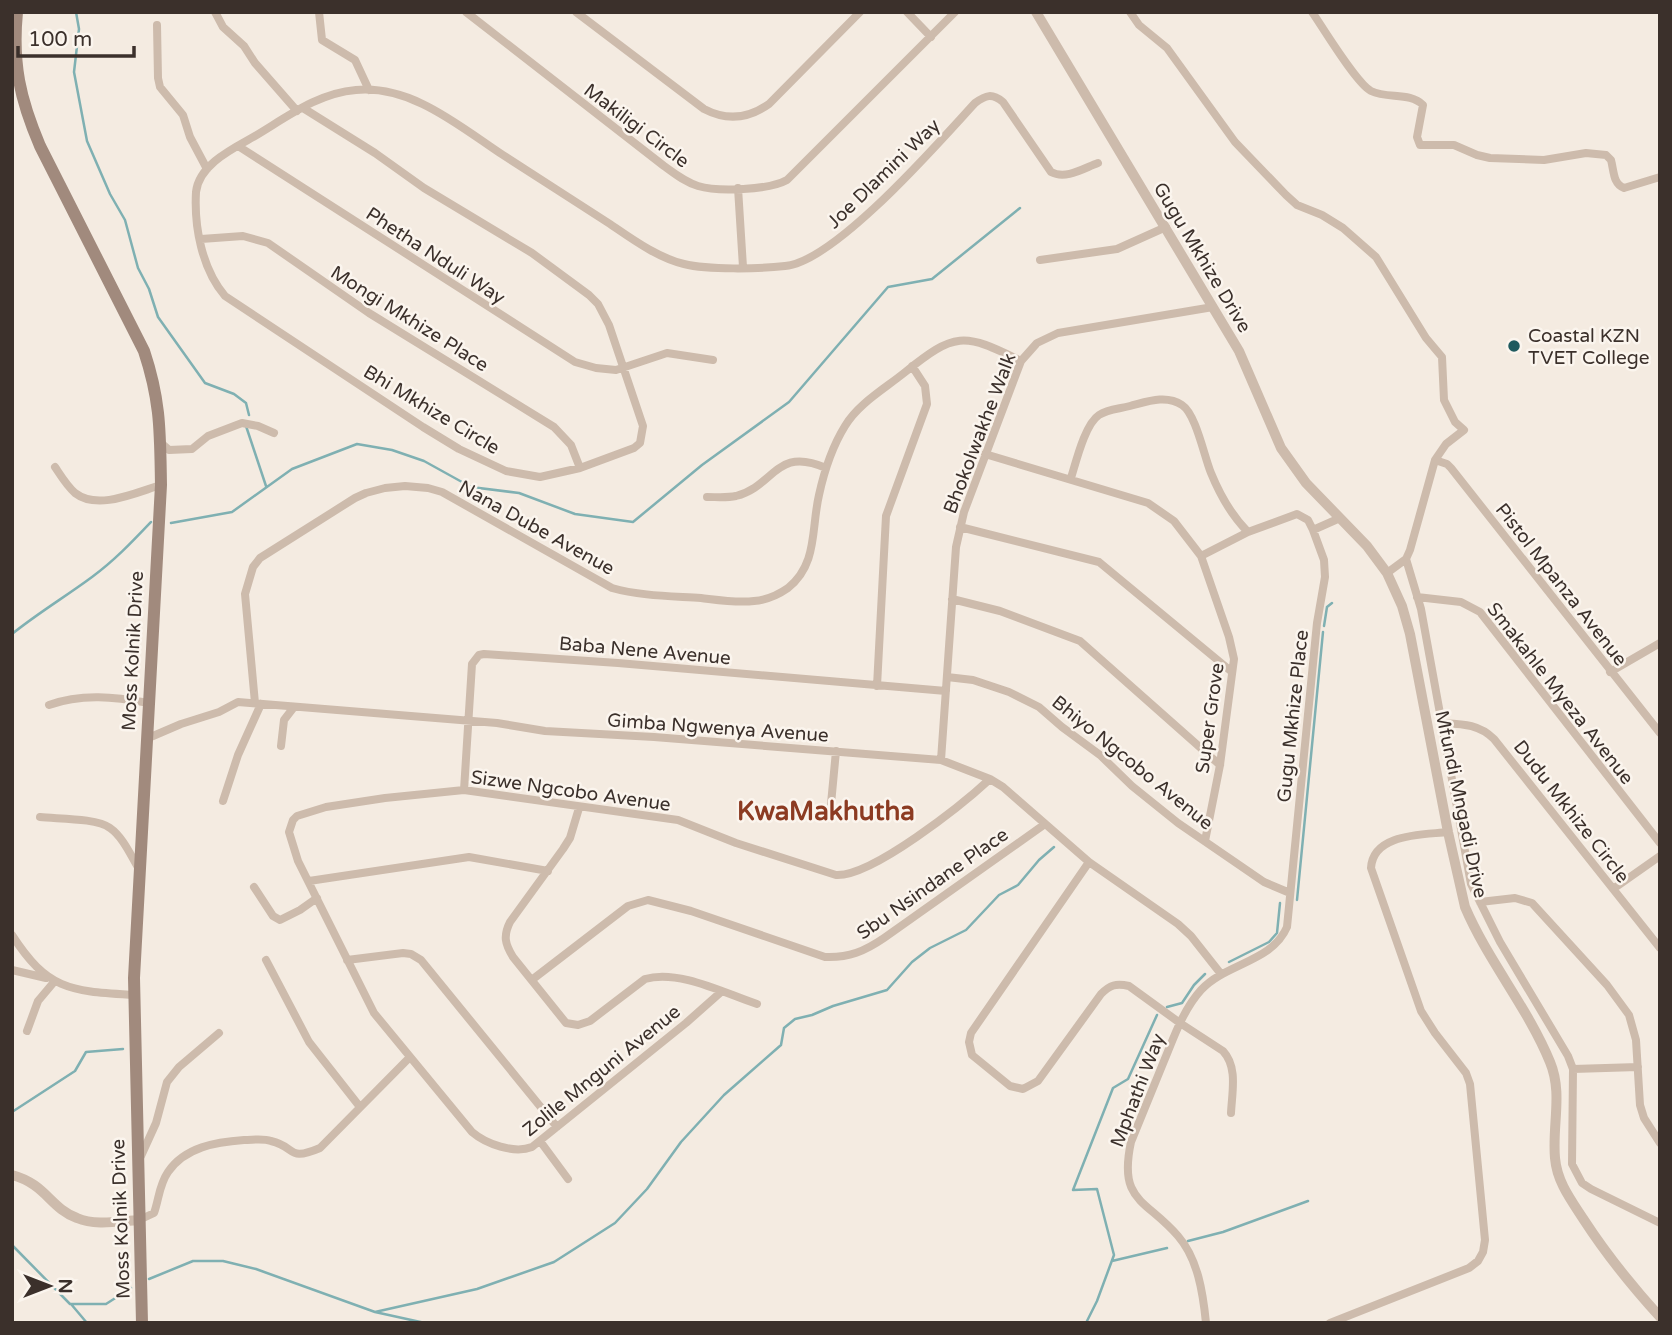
<svg xmlns="http://www.w3.org/2000/svg" width="1672" height="1335" font-family="'Varela Round',sans-serif">
<style>
.lines{fill:none;stroke-linecap:round;stroke-linejoin:round}
.stream{stroke:#7fb0b2;stroke-width:2.5}
.minor{stroke:#cdbbac;stroke-width:8}
.tertiary{stroke:#cdbbac;stroke-width:10}
.secondary{stroke:#a18a7d;stroke-width:12}
.poi-dot{fill:#1f5a5e;stroke:#fbf5ee;stroke-width:2.5}
.labels{text-anchor:middle;stroke-width:5;stroke-linejoin:round;paint-order:stroke}
.street-label{font-size:19px;fill:#3b302b;stroke:#fbf5ee}
.poi-label{font-size:19px;fill:#3b302b;stroke:#fbf5ee;text-anchor:start}
.district-label{font-size:26px;font-weight:bold;fill:#8c3b22;stroke:#fbf5ee}
</style>
<rect width="100%" height="100%" fill="#f4ebe1"/>
<g class="lines">
<!-- stream -->
<path class="stream" d="M76 12 79 29 74 72 87 141 110 194 125 220 138 268 149 289 158 317 205 383 234 394 246 403 249 415
M246 426 266 486
M171 523 232 512 292 469 357 444 392 450 424 461 471 487 519 493 575 514 633 522 702 465 789 402 888 287 932 279 1020 208
M1324 626 1327 607 1332 603
M12 634C38 613 65 597 92 577 114 561 132 542 151 522
M1297 900 1323 632
M1229 962 1269 942 1277 933 1280 903
M1167 1007 1182 1003 1194 985 1205 974
M12 1112 75 1071 86 1052 123 1049
M1188 1241 1223 1232 1308 1201
M12 1245 70 1304H106L131 1288
M1112 1261 1167 1248
M149 1279 193 1261H223L256 1269 375 1312 425 1323
M71 1304 87 1323
M375 1312 477 1289 554 1262 615 1223 647 1189 681 1142 724 1095 781 1045 784 1028 795 1019 812 1015 833 1006 887 990 912 962 930 948 966 930 999 895 1018 885 1039 860 1054 847
M1086 1323 1097 1301 1114 1255 1097 1189 1073 1190 1113 1088 1128 1079 1157 1015"/>
<!-- minor -->
<path class="minor" d="M215 12 223 27 244 46 255 63 297 111
M319 12 322 40 355 60 369 90
M466 12 664 166C675 174 685 182 698 186 718 192 769 190 787 180L955 12
M576 12 704 109C727 121 748 119 769 104L860 12
M907 12 931 37
M1130 12 1139 25 1167 48 1235 142 1286 195 1297 205 1322 215 1343 228 1376 257 1426 338 1442 357 1444 400 1455 422 1464 430 1446 444 1435 460 1410 550 1406 559 1387 573
M1312 12C1324 29 1356 83 1371 91 1388 99 1410 92 1423 105L1417 137 1420 145H1454L1477 155 1490 158 1544 160 1586 153 1606 155 1611 160C1614 171 1613 184 1624 188L1660 177
M157 25 158 78 160 87 183 115 190 137 207 169
M303 108 375 153 424 188 532 253 589 295 598 304 609 325 643 426 640 443 634 448 580 468 540 477 506 471 459 449 423 427 225 296C202 269 194 227 196 192 199 164 234 148 255 136 287 117 318 93 356 90 412 85 459 126 503 155 539 178 574 201 610 224 632 239 658 258 684 264 708 270 759 269 785 266 835 262 939 142 975 103 986 95 992 93 1003 102L1051 172C1066 180 1084 168 1098 163
M238 146 575 362 596 368 616 370 667 353 713 360
M738 188 743 267
M201 239 243 236 268 243 369 313 554 427 571 445 580 468
M1040 260 1117 249 1166 227
M160 442 169 450 192 449 208 436 242 423 258 426 274 433
M985 454 1148 503 1174 521 1201 556 1229 637 1234 659 1220 765 1205 841
M1435 460 1447 464 1451 468 1660 733
M55 467C61 476 67 486 75 493 98 511 137 492 161 485
M1071 478C1076 462 1085 424 1099 415 1108 409 1119 409 1130 406 1146 402 1166 394 1182 405 1196 414 1204 456 1211 473 1220 495 1231 515 1248 532
M707 497C717 497 727 498 736 496 775 486 775 446 826 468
M960 527 1099 562 1232 672
M1313 530 1340 518
M1201 556 1248 532 1297 514 1308 520 1313 530 1324 560 1325 577 1317 623 1287 927C1272 962 1226 963 1201 990 1183 1010 1174 1037 1164 1061 1153 1088 1142 1115 1131 1142 1118 1202 1146 1199 1178 1236 1198 1259 1203 1293 1206 1323
M1406 559 1421 609 1471 884 1500 942 1568 1056 1573 1069 1572 1164 1582 1183 1591 1189 1660 1223
M1417 597 1461 602 1480 612 1660 843
M952 599 1000 611 1080 641 1220 765
M1610 672 1660 643
M947 677 973 680 1009 692 1039 707 1062 727 1100 755 1132 786 1178 823 1264 882 1290 893
M877 686 886 516 927 404 925 386 912 366
M255 703 245 594 253 567 260 558 355 498 366 493 385 488 405 486 428 488 442 492 612 588C640 596 671 596 701 598 718 600 736 603 754 601 766 600 778 595 788 588 818 564 811 529 819 495 824 472 832 447 845 426 858 404 884 389 904 373 955 332 963 332 1021 361
M49 705C82 693 115 697 149 703
M1442 723C1463 724 1479 724 1494 739L1660 948
M146 739 181 724 219 712 238 702 497 723 545 731 654 737 941 760 990 779 1003 787 1089 862 1178 924 1191 936 1221 974
M281 746 284 720 294 707
M941 760 956 547 964 512 1021 361 1037 343 1058 333 1213 307
M464 790 472 664 479 655 484 654 618 663 946 691
M223 801 238 755 261 704
M831 804 836 751
M579 808 570 838 563 849 510 922C503 936 505 944 513 957L566 1023 578 1025 590 1021 645 979C678 969 724 993 757 1004
M40 817C58 819 97 818 110 828 123 837 131 856 139 869
M1089 862 971 1033 969 1042 972 1055 1010 1086 1023 1089 1038 1081 1101 994C1110 985 1116 983 1129 986L1180 1023 1223 1051C1238 1067 1232 1092 1231 1113
M309 881 469 857 548 871
M254 887 273 916 280 920 300 910 317 898
M1613 889 1660 856
M1480 902 1515 898 1532 903 1607 985 1629 1015 1636 1040 1640 1105 1644 1118 1660 1143
M12 935C48 991 71 991 134 995
M266 960 309 1042 360 1107
M347 960 403 953 411 954 421 960 557 1127
M12 970 46 978
M533 979 628 906 648 900 691 911 825 957C849 958 865 951 884 938L1045 824
M721 992 686 1023 532 1147C514 1154 486 1144 472 1132L374 1013 298 861 289 832 293 820 297 816 326 807 385 798 464 790 678 820 736 843 836 875C872 877 963 804 990 779
M27 1031 38 1001 54 982
M1573 1069 1638 1067
M540 1141 568 1179
M141 1156 156 1123 167 1082 179 1067 219 1033
M139 1220 154 1213C159 1199 159 1185 168 1172 185 1147 216 1142 244 1140 253 1140 263 1138 271 1141 297 1147 287 1162 320 1148L410 1057
M1330 1323 1469 1268 1478 1261 1483 1252 1485 1240 1470 1084 1466 1073 1435 1033 1421 1011 1371 868C1373 833 1423 835 1448 832"/>
<!-- tertiary -->
<path class="tertiary" d="M1036 12 1239 351 1281 448 1306 483 1367 546 1387 573 1402 606 1410 634 1448 832 1465 907C1488 961 1528 1008 1550 1062 1563 1093 1552 1125 1555 1158 1557 1182 1571 1200 1584 1220 1608 1257 1630 1284 1660 1317
M12 1175C46 1184 50 1208 77 1218 96 1226 119 1221 139 1220"/>
<!-- secondary -->
<path class="secondary" d="M17 12C12 64 20 99 40 146L144 351C161 402 160 433 161 485L134 978 142 1323"/>
</g>
<!-- markers -->
<circle class="poi-dot" cx="1514" cy="346" r="7"/>
<g class="labels">
<!-- street labels -->
<g class="street-label">
<text transform="translate(637 125) rotate(37)" y="7">Makiligi Circle</text>
<text transform="translate(883 173) rotate(-44)" y="7">Joe Dlamini Way</text>
<text transform="translate(436 255) rotate(33)" y="7">Phetha Nduli Way</text>
<text transform="translate(1203 257) rotate(59)" y="7">Gugu Mkhize Drive</text>
<text transform="translate(410 318) rotate(32)" y="7">Mongi Mkhize Place</text>
<text transform="translate(432 409) rotate(31)" y="7">Bhi Mkhize Circle</text>
<text transform="translate(979 433) rotate(-69)" y="7">Bhokolwakhe Walk</text>
<text transform="translate(537 527) rotate(29)" y="7">Nana Dube Avenue</text>
<text transform="translate(1562 584) rotate(52)" y="7">Pistol Mpanza Avenue</text>
<text transform="translate(645 650) rotate(5)" y="7">Baba Nene Avenue</text>
<text transform="translate(132 651) rotate(-87)" y="7">Moss Kolnik Drive</text>
<text transform="translate(1561 693) rotate(52)" y="7">Smakahle Myeza Avenue</text>
<text transform="translate(1292 716) rotate(-84)" y="7">Gugu Mkhize Place</text>
<text transform="translate(1209 718) rotate(-82)" y="7">Super Grove</text>
<text transform="translate(718 727) rotate(4)" y="7">Gimba Ngwenya Avenue</text>
<text transform="translate(1133 762) rotate(39)" y="7">Bhiyo Ngcobo Avenue</text>
<text transform="translate(571 790) rotate(8)" y="7">Sizwe Ngcobo Avenue</text>
<text transform="translate(1462 804) rotate(78)" y="7">Mfundi Mngadi Drive</text>
<text transform="translate(1572 811) rotate(52)" y="7">Dudu Mkhize Circle</text>
<text transform="translate(932 883) rotate(-35)" y="7">Sbu Nsindane Place</text>
<text transform="translate(601 1070) rotate(-39)" y="7">Zolile Mnguni Avenue</text>
<text transform="translate(1137 1090) rotate(-69)" y="7">Mphathi Way</text>
<text transform="translate(120 1219) rotate(-92)" y="7">Moss Kolnik Drive</text>
</g>
<!-- poi labels -->
<g class="poi-label">
<text x="1528" y="342">Coastal KZN<tspan x="1528" dy="22">TVET College</tspan></text>
</g>
<!-- district labels -->
<g class="district-label">
<text x="826" y="820">KwaMakhutha</text>
</g>
</g>
<!-- border -->
<rect width="1672" height="1335" fill="none" stroke="#3b302b" stroke-width="28"/>
<!-- north arrow -->
<g transform="translate(49 1286) rotate(90)" stroke="#fbf5ee" stroke-width="5" paint-order="stroke">
<path d="M0-5L12 26L0 18L-12 26Z" fill="#3b302b"/>
<text y="-10" font-size="19" font-weight="bold" text-anchor="middle" fill="#3b302b">N</text>
</g>
<!-- scale -->
<path d="M18 46v10h116v-10" fill="none" stroke="#3b302b" stroke-width="3.5"/>
<text x="28" y="46" font-size="21" fill="#3b302b" stroke="#fbf5ee" stroke-width="5" paint-order="stroke">100 m</text>
</svg>
